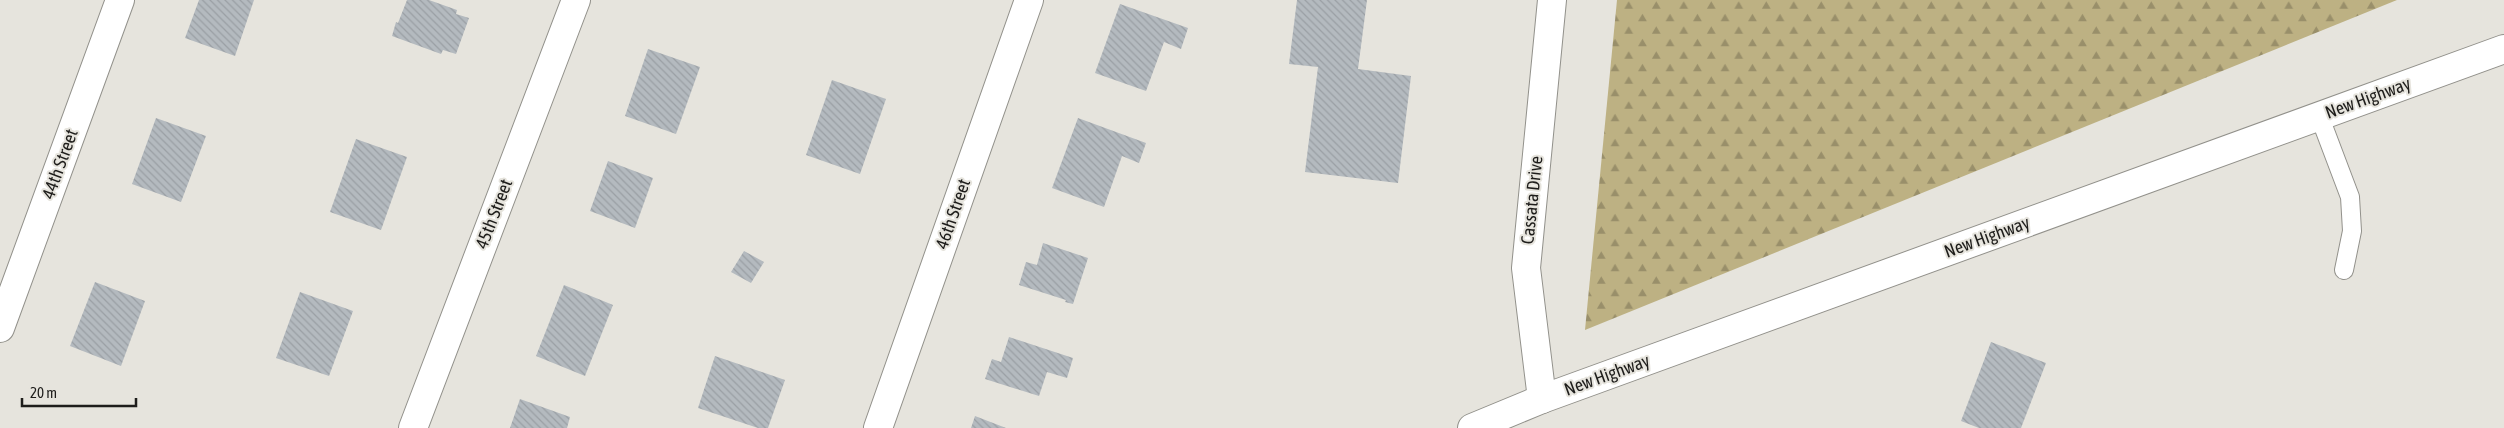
<svg xmlns="http://www.w3.org/2000/svg" width="2504" height="428" font-family="'Asap Condensed',sans-serif">
<style>
.forest{fill:url(#forest-firs)}
.building{fill:url(#building-back-hatch)}
.lines{fill:none;stroke-linecap:round;stroke-linejoin:round}
.service-casing{stroke:#92918b;stroke-width:20}
.minor-casing{stroke:#92918b;stroke-width:30}
.secondary-casing{stroke:#92918b;stroke-width:30}
.service{stroke:#fff;stroke-width:18}
.minor{stroke:#fff;stroke-width:28}
.secondary{stroke:#fff;stroke-width:28}
.labels{text-anchor:middle;stroke-width:4;stroke-linejoin:round;paint-order:stroke}
.street-label{font-size:18px;fill:#1e1d1b;stroke:#e6e4dd}
</style>
<defs>
<pattern id="forest-firs" width="22" height="20" patternUnits="userSpaceOnUse" patternTransform="scale(1.25)"><rect width="22" height="20" fill="#bdb183"/><path d="M5 1l3.5 6h-7zM16 11l3.5 6h-7z" fill="#998f6a"/></pattern>
<pattern id="building-back-hatch" width="6" height="6" patternUnits="userSpaceOnUse" patternTransform="scale(1.25)"><rect width="6" height="6" fill="#b4babf"/><path d="M-1 5l2 2M0 0l6 6M5-1l2 2" fill="none" stroke="#9a9fa4"/></pattern>
</defs>
<rect width="100%" height="100%" fill="#e6e4dd"/>
<!-- forest -->
<path class="forest" d="M1617 0H2397L1585 330Z"/>
<!-- building -->
<path class="building" d="M199 0H254L235 56 185 38Z
M407 0H429L457 10 456 14 469 18 456 54 443 50 441 54 392 36 396 22 398 23Z
M1297 0H1367L1358 69 1411 76 1398 183 1305 172 1318 67 1289 64Z
M1120 4 1188 28 1181 49 1164 42 1146 91 1095 73Z
M648 49 700 67 676 134 625 116Z
M832 80 886 99 860 174 806 155Z
M156 118 206 136 181 202 132 184Z
M1078 118 1146 143 1139 163 1122 156 1104 207 1052 188Z
M356 139 407 157 381 230 330 212Z
M608 161 653 178 635 228 590 211Z
M1043 243 1088 258 1073 304 1065 302 1066 300 1019 285 1026 262 1037 265Z
M744 251 764 262 751 283 731 272Z
M95 282 145 301 121 366 70 346Z
M564 285 613 305 585 376 536 356Z
M300 292 353 311 329 376 276 358Z
M1009 337 1073 358 1067 378 1047 372 1039 396 985 379 992 359 1001 362Z
M1991 342 2046 363 2021 428H1979L1961 421Z
M715 356 785 380 768 428H758L698 408Z
M520 399 570 417 567 428H510Z
M975 416 1006 428H971Z"/>
<g class="lines">
<!-- service casing -->
<g class="service-casing">
<path id="service" d="M2319 115 2350 197 2352 231 2344 270"/>
</g>
<!-- minor casing -->
<g class="minor-casing">
<path id="minor" d="M0 328 120 0
M1542 399 1526 268 1552 0
M413 428 576 0
M878 428 1029 0"/>
</g>
<!-- secondary casing -->
<g class="secondary-casing">
<path id="secondary" d="M1472 428 1542 399 2504 49"/>
</g>
<!-- service -->
<use href="#service" class="service"/>
<!-- minor -->
<use href="#minor" class="minor"/>
<!-- secondary -->
<use href="#secondary" class="secondary"/>
</g>
<g class="labels">
<!-- street labels -->
<g class="street-label">
<text transform="translate(2368 98) rotate(-20)" y="6">New Highway</text>
<text transform="translate(60 164) rotate(-70)" y="6">44th Street</text>
<text transform="translate(1532 200) rotate(-84)" y="6">Cassata Drive</text>
<text transform="translate(494 214) rotate(-69)" y="6">45th Street</text>
<text transform="translate(953 214) rotate(-71)" y="6">46th Street</text>
<text transform="translate(1987 237) rotate(-20)" y="6">New Highway</text>
<text transform="translate(1607 375) rotate(-20)" y="6">New Highway</text>
</g>
</g>
<!-- scale -->
<path d="M22 398v8h114v-8" fill="none" stroke="#1e1d1b" stroke-width="2.5"/>
<text x="30" y="398" font-size="15" fill="#1e1d1b" stroke="#e6e4dd" stroke-width="4" paint-order="stroke">20 m</text>
</svg>
